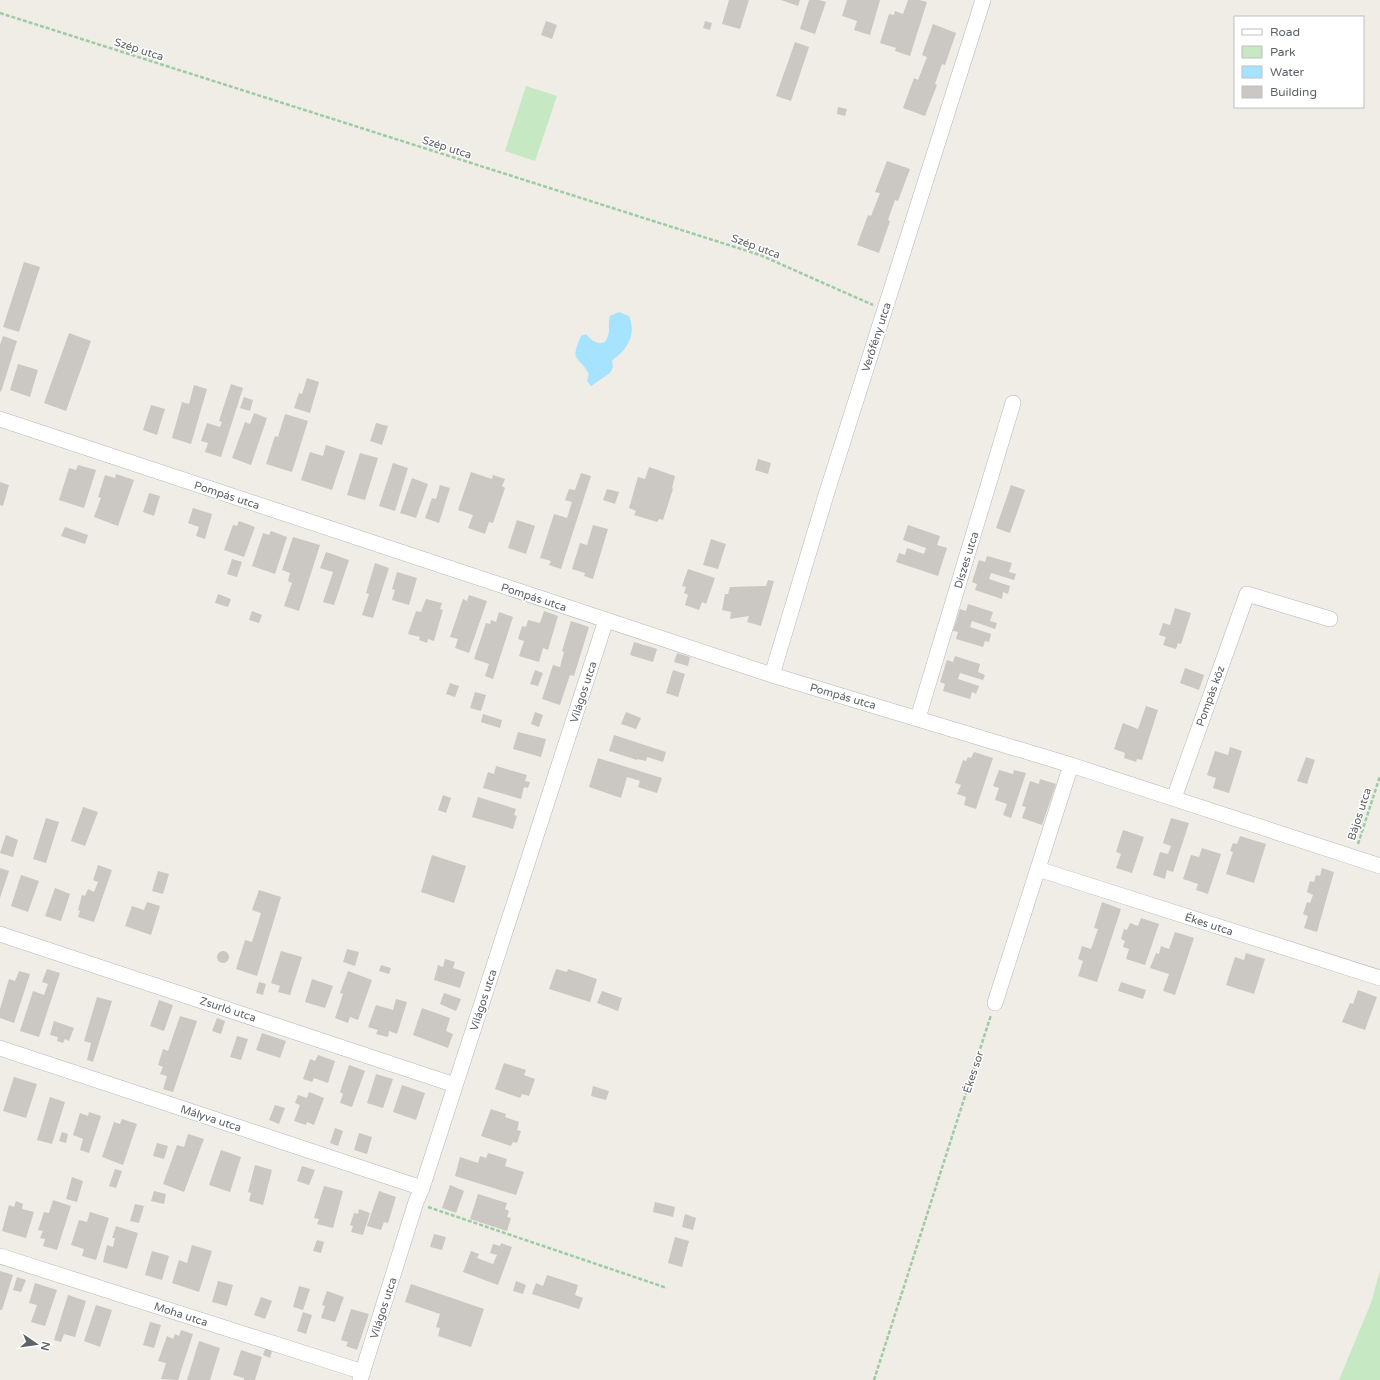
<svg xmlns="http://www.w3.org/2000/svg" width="1380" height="1380" font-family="'Varela Round',sans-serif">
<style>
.green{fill:#c6e8c2}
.water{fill:#a6e3ff}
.building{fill:#cbc7c3}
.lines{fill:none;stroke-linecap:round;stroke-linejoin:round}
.minor-casing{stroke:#b3b7ba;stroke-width:16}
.path{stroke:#9ccca4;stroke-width:2.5;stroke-dasharray:4 2;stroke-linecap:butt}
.minor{stroke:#fff;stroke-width:15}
.labels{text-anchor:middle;stroke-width:3;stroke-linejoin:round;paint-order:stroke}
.street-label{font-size:11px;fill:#5d6266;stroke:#fff}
</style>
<rect width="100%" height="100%" fill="#f0ece6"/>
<!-- green -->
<path class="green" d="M526 86 557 96 535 161 505 151Z
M1380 1271V1380H1339L1371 1303Z"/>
<!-- water -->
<path class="water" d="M619 312 629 316C635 330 631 343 621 353 618 356 615 357 612 361L613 367 610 373 591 386 587 381 589 374C579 355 569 363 581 336L586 334C591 340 597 345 605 342 612 331 607 328 610 316Z"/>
<!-- building -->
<path class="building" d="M729 0H749L740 29 722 24Z
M781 0H800L798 6Z
M809 0H819L826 2 815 34 800 29Z
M847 0H880L870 35 854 30 857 21 842 16Z
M908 0H919L927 2 910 56 895 51 896 48 880 43 889 14 894 15 895 11 903 14Z
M546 21 557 25 552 39 541 35Z
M705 21 712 23 710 30 703 28Z
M933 24 956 33 945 65 942 64 935 84 937 85 925 116 903 108 914 78 918 80 927 57 922 55Z
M795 42 809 47 791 101 776 96Z
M838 107 847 109 845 116 837 114Z
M887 161 910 169 898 201 895 200 888 220 890 221 879 253 857 245 868 215 871 216 880 193 875 192Z
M24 262 40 267 19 332 3 327Z
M69 333 91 341 66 411 44 403Z
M3 336 17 341 1 392 0 391V345Z
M18 364 38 370 30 397 10 390Z
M307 378 319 382 310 413 294 408 299 393 302 394Z
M231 384 243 388 221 457 205 452 208 443 201 441 207 423 220 427 222 422 219 421Z
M194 385 207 389 191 444 172 438 182 402 189 404Z
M244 397 253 400 250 411 240 408Z
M151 405 165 409 157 435 143 430Z
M254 413 267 418 251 465 232 458 245 422 250 424Z
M285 414 308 421 292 472 266 464 275 436 278 437Z
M376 423 388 426 382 445 370 441Z
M326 445 345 451 332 490 301 480 310 452 323 456Z
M360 453 378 458 365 500 347 495Z
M758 459 771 463 768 474 755 470Z
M393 463 408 468 395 511 379 506Z
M78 465 96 470 84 508 59 500 69 468 76 470Z
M649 467 675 476 672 488 673 489 663 520 659 519 657 522 634 515 636 511 629 508 638 477 645 479Z
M471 472 492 479 493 475 505 479 502 486 505 488 493 523 489 522 485 534 468 528 473 515 458 510Z
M581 473 591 476 561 569 549 565 551 561 540 558 554 514 567 518 572 502 565 500 569 489 575 490Z
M116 474 134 480 118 526 94 517 101 498 98 497 105 475 115 478Z
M412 478 428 484 416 518 400 513Z
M0 482 9 485 3 506 0 505Z
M440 485 450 488 439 523 425 518 432 498 436 499Z
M1011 485 1025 490 1010 533 996 528Z
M607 489 619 492 615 504 603 500Z
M149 493 160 496 154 516 143 512Z
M193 508 212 514 205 539 196 536 199 527 188 523Z
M517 520 535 526 526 554 508 548Z
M239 521 255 527 244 557 224 550 233 525 237 526Z
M593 525 608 529 593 579 584 576 585 573 572 569 580 543 587 545Z
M908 525 940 536 937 545 947 548 938 576 896 562 899 553 905 555 907 548 924 554 926 548 903 540Z
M65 527 88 535 85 544 61 536Z
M271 531 287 537 275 574 252 566 263 533 269 535Z
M293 537 320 545 299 611 284 606 292 583 288 581 290 573 282 570Z
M711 539 726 544 718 569 703 565Z
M326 552 349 560 334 605 323 602 333 572 320 568Z
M987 556 1012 563 1009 572 1016 574 1014 580 991 573 989 579 1010 586 1008 594 1003 592 1002 599 975 590 977 584 972 582 979 560 985 562Z
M232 559 242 562 237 577 227 574Z
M375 563 389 568 373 618 362 615 369 594 366 593Z
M688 569 715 578 706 604 702 602 699 610 685 605 688 595 684 593 686 587 682 586Z
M397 572 417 578 409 605 392 600 395 590 392 589Z
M768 580 774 581 761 626 747 622 749 616 730 619 731 612 722 610 725 594H728L730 587 766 586Z
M218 594 231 599 228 607 215 603Z
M469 595 487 601 469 653 455 648 458 639 450 637 463 599 467 601Z
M426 599 442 603 440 609 443 610 434 641 428 639 427 643 419 640 420 637 408 634 416 611 421 612Z
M968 604 993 612 990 621 997 623 995 629 972 621 970 627 991 634 989 642 985 641 983 647 956 639 958 632 953 631 960 609 966 611Z
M1175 608 1191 613 1181 644 1178 643 1176 649 1163 645 1166 637 1159 635 1163 623 1170 625Z
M252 611 262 615 259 623 249 620Z
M544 611 558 616 548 650 543 648 539 662 519 656 524 641 518 639 522 626 526 627 528 620 540 623Z
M499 612 513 617 493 679 485 676 489 664 474 659 486 623 490 624 491 620 496 622Z
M571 621 589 627 574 676 570 675 560 705 542 699 553 665 560 667 564 652 562 651Z
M634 642 657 649 653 662 630 655Z
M677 653 690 657 688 666 674 662Z
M955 656 980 664 978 672 985 675 983 680 960 673 958 679 979 686 976 694 972 692 970 699 943 691 945 684 940 682 947 660 953 662Z
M1185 668 1204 675 1199 690 1180 683Z
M535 670 543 673 538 686 530 684Z
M673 670 685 674 678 697 666 693Z
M450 683 459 686 455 697 446 694Z
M475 692 486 695 481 711 470 708Z
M1146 706 1158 710 1142 760 1137 759 1136 762 1124 758 1125 753 1114 749 1123 723 1138 729Z
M535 712 543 715 539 727 531 724Z
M626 712 641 718 636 729 621 724Z
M483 714 502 720 500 728 481 722Z
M518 732 546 739 541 757 513 749Z
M614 735 666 752 663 762 647 757 646 761 637 759V760L609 751Z
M1230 747 1242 751 1229 793 1213 788 1216 778 1207 775 1215 751 1228 755Z
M974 752 993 758 976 809 964 805 966 797 957 794 961 785 955 783 963 760 966 761 968 757 971 758Z
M1306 757 1315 760 1307 784 1297 781Z
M598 758 662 778 657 793 638 787 640 781 627 777 621 798 589 787Z
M496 766 527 775 525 781 530 782 528 788 524 787 521 799 483 788 488 772 494 774Z
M999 770 1013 774 1014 770 1026 773 1011 818 1003 815 1007 804 995 800 999 788 993 786Z
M1040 779 1056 784 1042 825 1022 818 1026 807 1022 806 1030 781 1039 784Z
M443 795 451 798 446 813 438 810Z
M478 797 516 809 514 815 517 816 513 829 472 817Z
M83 807 98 812 85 846 71 841Z
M46 818 59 822 46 863 33 859Z
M1171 818 1189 823 1173 872 1167 870 1165 879 1153 875 1160 852 1168 854 1171 846 1163 843Z
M1123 830 1144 837 1132 873 1116 868 1121 854 1116 852Z
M6 835 18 840 13 857 0 853Z
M1240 836 1266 844 1254 883 1226 874 1233 852 1230 851 1233 843 1237 844Z
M1202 848 1221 854 1208 894 1196 890 1198 884 1183 879 1191 855 1199 857Z
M432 855 466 866 454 903 421 892Z
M98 865 112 870 94 922 78 917 80 911 78 910 82 895 85 896 88 889 94 892 98 882 93 880Z
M0 868 9 871 0 898Z
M1322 868 1334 872 1317 932 1304 928 1308 916 1303 914 1307 902 1310 903 1313 895 1307 892 1310 881 1314 882 1316 875 1320 876Z
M158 871 169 874 163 894 152 891Z
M21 875 39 881 28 912 11 906Z
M55 888 70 894 61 921 45 916Z
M259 890 281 897 257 976 236 969 245 940 252 942 261 913 252 910Z
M147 902 160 906 151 935 125 926 132 906 144 910Z
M1102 902 1121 909 1097 982 1078 976 1083 961 1078 959 1082 946 1091 949 1098 929 1094 928Z
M1141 918 1159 924 1145 965 1126 959 1129 949 1123 947 1125 941 1121 939 1124 929 1127 930 1130 923 1138 926Z
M1175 932 1194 938 1175 995 1163 991 1169 974 1150 968 1156 953 1159 954 1161 946 1169 949Z
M347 949 359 952 355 966 343 962Z
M217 957a6 6 0 1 1 12 0a6 6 0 1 1-12 0Z
M281 951 302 957 290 995 278 992 280 986 271 983Z
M1246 953 1265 959 1254 994 1226 985 1235 957 1244 960Z
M445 959 455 962 453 968 465 972 460 988 434 980 438 965 443 967Z
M381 965 391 968 389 974 379 971Z
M47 969 60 973 39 1037 20 1031 33 991 44 995 48 984 42 982Z
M556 969 567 972 568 969 597 979 590 1002 549 989Z
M19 971 30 974 14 1023 0 1018V1009L9 979 15 981Z
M348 971 372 980 358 1020 350 1017 348 1023 335 1018 343 994 340 993Z
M312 979 333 986 325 1008 305 1002Z
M259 982 266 984 263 995 256 993Z
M1121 982 1146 990 1143 999 1118 991Z
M1358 990 1377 997 1365 1030 1342 1022 1350 1003 1353 1004Z
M602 991 622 998 618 1011 597 1003Z
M444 993 461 999 456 1011 440 1004Z
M97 997 112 1001 93 1062 87 1060 91 1043 84 1041Z
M396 999 407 1002 397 1034 389 1031 388 1037 376 1034 378 1030 368 1027 376 1005 393 1010Z
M159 1000 173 1005 164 1031 150 1026Z
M422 1008 450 1018 446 1031 453 1034 448 1048 413 1035Z
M180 1016 197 1021 173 1092 163 1089 167 1076 160 1074 163 1067 158 1065 163 1049 168 1051Z
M217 1018 225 1021 221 1034 212 1031Z
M54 1021 74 1028 69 1041 65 1039 63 1043 57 1041 58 1037 50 1035Z
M262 1033 286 1041 280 1058 256 1050Z
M237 1036 248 1039 241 1060 230 1057Z
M318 1055 335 1061 328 1083 314 1078 312 1082 303 1079 310 1059 315 1061Z
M504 1063 526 1070 524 1075 535 1079 529 1096 522 1094 520 1098 495 1089Z
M349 1065 365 1071 352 1107 340 1103 343 1094 340 1092Z
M376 1074 393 1079 383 1108 367 1103Z
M14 1077 37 1084 26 1118 3 1111Z
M402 1085 425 1093 416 1120 393 1112Z
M593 1086 609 1091 606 1100 591 1096Z
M309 1092 324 1098 314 1125 307 1122 306 1125 294 1121 300 1105 295 1103 298 1095 307 1098Z
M50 1097 65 1102 52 1144 37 1140Z
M275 1105 285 1108 279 1124 269 1120Z
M491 1109 506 1114 505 1117 519 1122 517 1130 521 1131 517 1143 513 1142 511 1146 481 1136Z
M89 1112 101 1116 89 1153 80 1150 83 1139 73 1135 80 1113 88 1116Z
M122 1119 137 1124 123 1165 102 1157 114 1122 120 1124Z
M335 1128 343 1131 338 1146 330 1143Z
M62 1132 68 1134 66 1143 59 1141Z
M359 1133 372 1137 367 1154 354 1150Z
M188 1134 204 1139 184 1192 163 1184 177 1145 184 1147Z
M157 1143 168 1146 164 1159 153 1156Z
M221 1150 241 1157 230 1192 209 1185Z
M488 1153 507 1159 505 1166 524 1172 516 1195 455 1176 460 1157 478 1163 480 1156 486 1158Z
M255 1165 272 1170 263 1205 249 1201 251 1193 248 1192Z
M302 1166 315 1170 309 1185 297 1181Z
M115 1169 122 1171 116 1188 109 1186Z
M72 1177 83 1181 77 1202 66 1199Z
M450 1185 464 1191 456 1213 442 1208Z
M324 1186 343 1191 333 1228 317 1224 319 1219 314 1218Z
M154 1191 166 1194 164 1204 151 1201Z
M379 1191 396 1197 388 1223 384 1222 381 1230 367 1226Z
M478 1194 507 1203 505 1209 509 1211 507 1217 511 1218 507 1231 470 1219Z
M53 1200 71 1206 57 1250 43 1246 45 1239 40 1238 43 1231 38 1230 44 1212 49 1213Z
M16 1201 23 1204 22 1209 34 1212 26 1238 2 1231 9 1205 14 1207Z
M655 1202 675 1207 673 1217 653 1212Z
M135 1204 144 1206 139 1223 130 1221Z
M359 1209 370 1213 363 1235 351 1232 353 1226 350 1225 354 1213 358 1214Z
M90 1212 109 1218 96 1260 82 1256 84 1249 71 1245 79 1220 87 1222Z
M685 1214 696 1218 693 1230 682 1227Z
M116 1226 138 1233 127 1269 103 1262 107 1245 113 1247 115 1238H112Z
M434 1234 446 1237 442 1250 430 1247Z
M675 1237 689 1241 682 1267 668 1263Z
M317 1240 324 1242 321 1253 313 1251Z
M501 1243 512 1247 498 1285 463 1272 471 1251 479 1254 477 1258 493 1264 497 1255 490 1253 493 1244 500 1246Z
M192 1245 212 1251 199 1292 172 1283 179 1260 187 1263Z
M152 1251 169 1256 162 1280 145 1275Z
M0 1271 13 1275 2 1310H0Z
M547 1275 578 1285 575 1295 583 1298 579 1309 532 1294 536 1283 543 1286Z
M17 1277 26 1280 21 1292 13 1290Z
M218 1281 233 1285 227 1306 212 1302Z
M516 1281 526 1285 523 1294 513 1291Z
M35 1283 57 1290 45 1326 31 1322 37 1305 29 1303Z
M411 1284 484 1309 471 1347 438 1336 440 1328 436 1327 440 1314 405 1302Z
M299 1286 310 1289 303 1310 293 1307Z
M327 1291 344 1297 335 1322 321 1318 325 1306 322 1305Z
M68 1295 86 1301 75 1337 64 1334 61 1342 54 1340Z
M261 1297 272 1301 265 1319 254 1315Z
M96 1305 112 1310 100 1347 84 1341Z
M351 1309 369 1314 357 1350 346 1346 348 1342 341 1340Z
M303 1312 312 1315 306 1334 297 1331Z
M150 1322 161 1325 154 1348 143 1345Z
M181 1330 193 1334 178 1380 161 1379 166 1363 158 1361 167 1336 173 1339 175 1334 179 1336Z
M199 1341 220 1348 210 1380H187Z
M266 1346 273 1348 270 1358 263 1355Z
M241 1350 262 1357 255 1380H244V1378L233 1375Z"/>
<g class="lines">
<!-- minor casing -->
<g class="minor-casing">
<path id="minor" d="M0 419 772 675 1071 765 1380 866
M772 675 826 495 983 0
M918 718 1013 403
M1174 798 1247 594 1330 619
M1038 869 1380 978
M0 934 455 1085
M995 1003 1071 765
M0 1048 422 1188
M0 1256 363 1372
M360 1380 416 1202 422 1188 606 620"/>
</g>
<!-- path -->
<path class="path" d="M0 13 760 255 873 305
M1358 844 1380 776
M428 1207 667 1288
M874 1380 991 1015"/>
<!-- minor -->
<use href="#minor" class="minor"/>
</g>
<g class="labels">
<!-- street labels -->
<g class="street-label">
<text transform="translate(139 49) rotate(18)" y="4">Szép utca</text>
<text transform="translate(447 147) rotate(18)" y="4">Szép utca</text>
<text transform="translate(756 246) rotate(20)" y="4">Szép utca</text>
<text transform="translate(876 337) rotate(-72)" y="4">Verőfény utca</text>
<text transform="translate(227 495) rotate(18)" y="4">Pompás utca</text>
<text transform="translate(966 560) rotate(-73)" y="4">Díszes utca</text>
<text transform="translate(534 597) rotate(18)" y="4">Pompás utca</text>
<text transform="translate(583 692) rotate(-72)" y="4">Világos utca</text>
<text transform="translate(843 696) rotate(16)" y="4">Pompás utca</text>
<text transform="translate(1210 696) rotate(-70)" y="4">Pompás köz</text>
<text transform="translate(1359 814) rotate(-72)" y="4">Bájos utca</text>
<text transform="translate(1209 924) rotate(18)" y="4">Ékes utca</text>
<text transform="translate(483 1000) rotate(-72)" y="4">Világos utca</text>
<text transform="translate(228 1009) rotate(18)" y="4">Zsurló utca</text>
<text transform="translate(973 1072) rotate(-72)" y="4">Ékes sor</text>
<text transform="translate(211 1118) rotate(18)" y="4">Mályva utca</text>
<text transform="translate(383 1308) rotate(-72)" y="4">Világos utca</text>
<text transform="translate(181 1314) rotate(18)" y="4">Moha utca</text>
</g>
</g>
<!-- legend -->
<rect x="1234" y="16" width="130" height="92" fill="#ffffff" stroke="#bec0c2"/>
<rect x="1242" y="29" width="20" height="6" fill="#ffffff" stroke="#bec0c2"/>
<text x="1270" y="36" font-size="12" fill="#5d6266">Road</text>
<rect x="1242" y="46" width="20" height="12" fill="#c6e8c2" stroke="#bec0c2"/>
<text x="1270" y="56" font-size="12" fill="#5d6266">Park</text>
<rect x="1242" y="66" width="20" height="12" fill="#a6e3ff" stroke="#bec0c2"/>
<text x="1270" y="76" font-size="12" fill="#5d6266">Water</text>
<rect x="1242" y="86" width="20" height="12" fill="#cbc7c3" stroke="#bec0c2"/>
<text x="1270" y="96" font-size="12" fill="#5d6266">Building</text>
<!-- north arrow -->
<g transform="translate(36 1344) rotate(103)" stroke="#ffffff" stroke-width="3" paint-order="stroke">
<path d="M0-3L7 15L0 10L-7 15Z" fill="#5d6266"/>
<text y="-6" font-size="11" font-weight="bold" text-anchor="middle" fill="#5d6266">N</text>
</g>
</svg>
